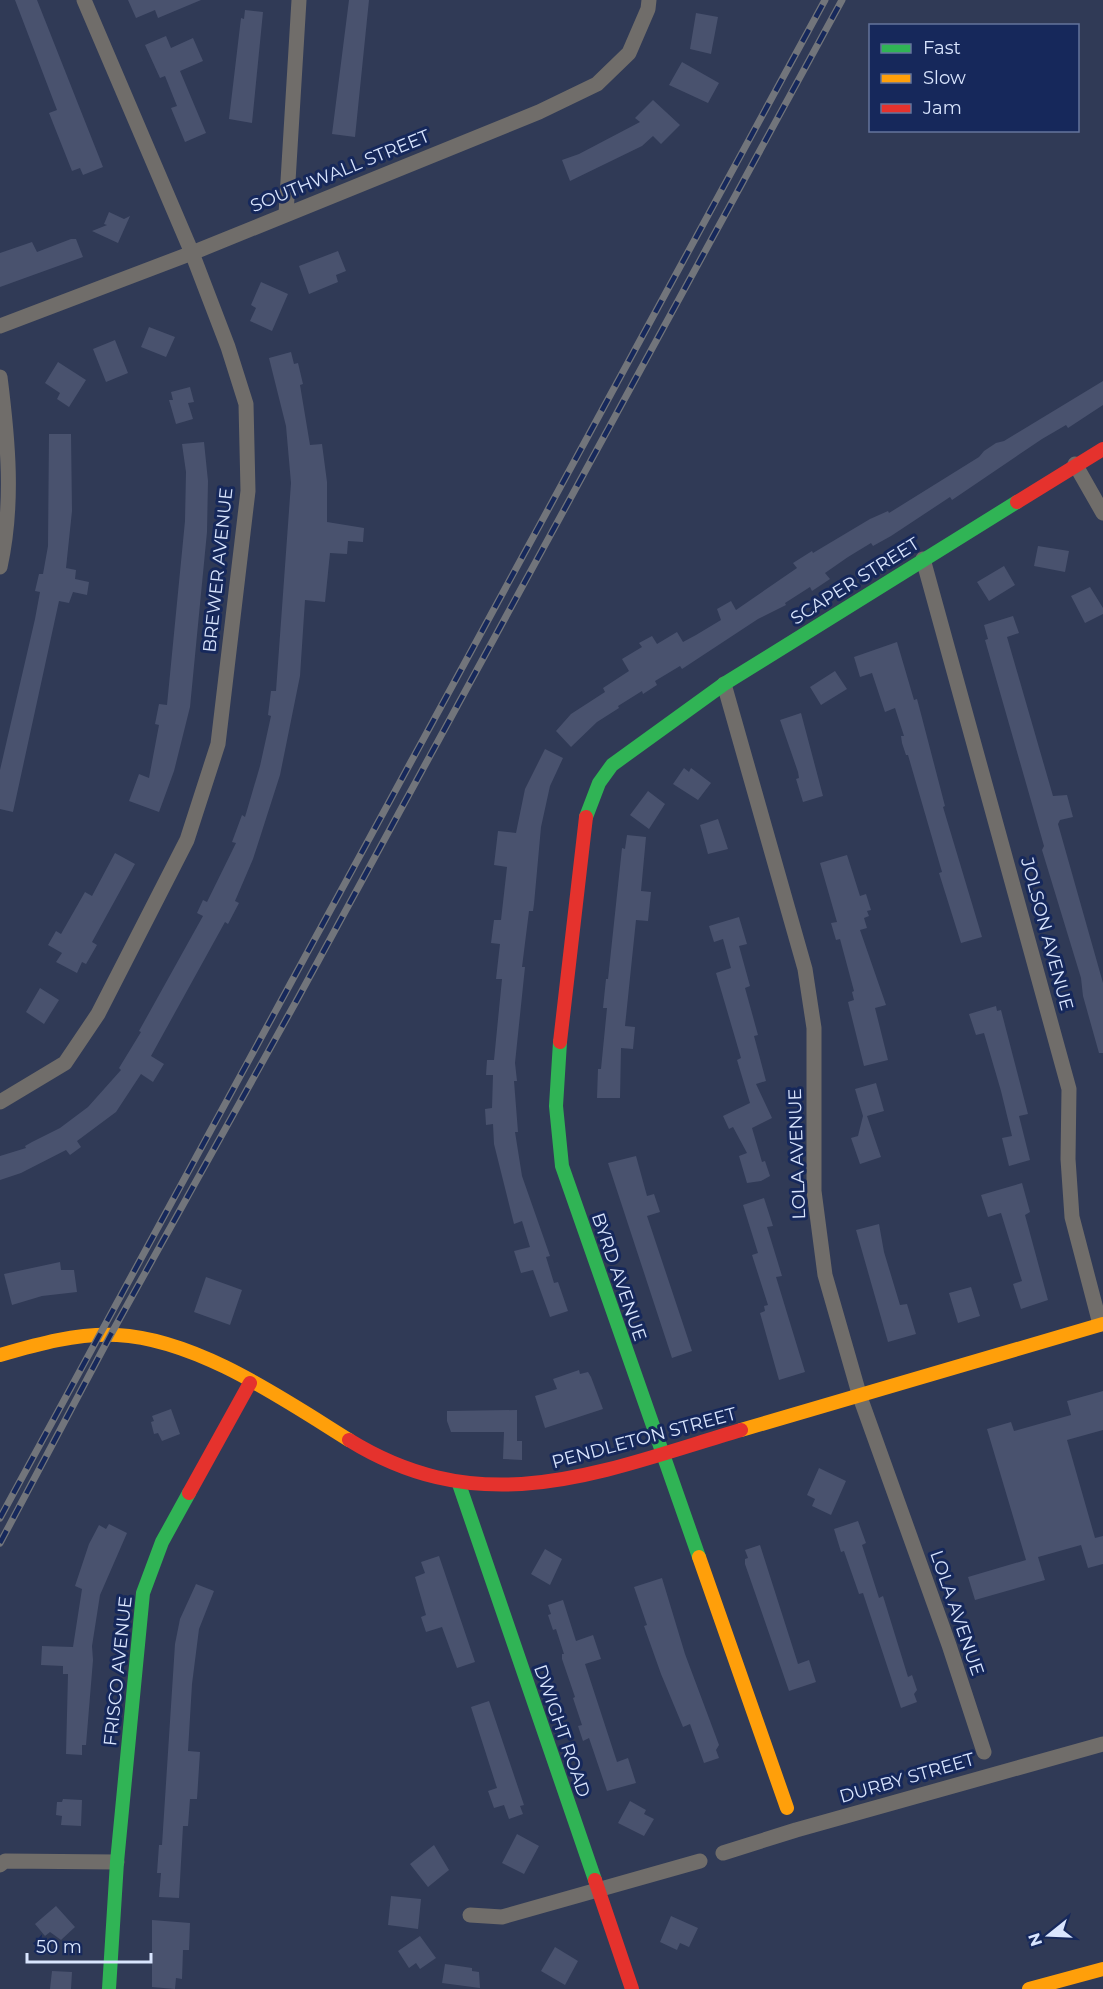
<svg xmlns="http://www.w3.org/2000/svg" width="1103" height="1989" font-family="Montserrat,sans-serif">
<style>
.building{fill:#49526e}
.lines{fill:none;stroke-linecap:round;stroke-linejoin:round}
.street{stroke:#706d6a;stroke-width:15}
.fast{stroke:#30b455;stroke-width:14}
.slow{stroke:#ff9f0a;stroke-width:14}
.jam{stroke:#e5322d;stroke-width:14}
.rail-casing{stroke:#72757b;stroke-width:7}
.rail{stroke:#16285b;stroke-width:4.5;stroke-dasharray:14;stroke-linecap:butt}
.labels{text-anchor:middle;stroke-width:6;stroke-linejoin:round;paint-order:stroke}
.street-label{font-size:18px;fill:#d9e5fe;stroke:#16285b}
</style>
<rect width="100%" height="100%" fill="#303a56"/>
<!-- building -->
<path class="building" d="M15 0H37L103 167 83 175 80 168 72 171 49 113 57 110Z
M128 0H201L158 18 155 10 136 18Z
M349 0H369L355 137 332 134Z
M245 10 263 12 252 123 229 119 241 18 244 19Z
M696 13 718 17 711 54 690 49Z
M166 36 171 48 193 38 203 61 180 71 206 133 185 142 171 108 177 106 165 76 160 78 145 45Z
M682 62 719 83 708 103 669 85Z
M653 100 680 125 661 144 653 136 642 146 570 181 562 160 579 154 640 122 635 118Z
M109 212 124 219 130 216 118 243 92 231 107 225 104 224Z
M71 239H76L83 257 0 287V253L32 242 37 252Z
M338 251 346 271 336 275 338 282 309 294 299 266Z
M261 282 288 294 272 331 250 321 256 308 251 305Z
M149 327 175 337 166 357 141 347Z
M115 340 128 373 106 382 93 349Z
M291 352 294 364 298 363 303 384 300 385 310 445 322 444 327 482V522L364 528 363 542 348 541 347 554 330 553 325 602 305 600 300 676 280 775 253 859 235 901 239 903 228 924 225 922 151 1056 164 1064 153 1082 141 1074 116 1112 77 1141 81 1147 70 1155 66 1150 21 1173 0 1180V1156L26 1148 25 1146 32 1142 60 1128 88 1107 121 1070 119 1068 141 1032 139 1031 203 916 197 913 203 900 207 902 236 843 232 842 242 815 245 817 260 766 271 716 268 715 271 691H276L291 483 286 426 269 358Z
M58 362 86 380 69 407 57 399 60 393 45 383Z
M1103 381V405L1068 428 1066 425 1042 439 952 500 950 497 891 536 873 546 871 543 848 557 825 573 830 579 812 591 810 587 785 603 786 605 758 619 682 669 680 666 655 681 657 685 643 694 642 691 618 706 619 708 597 722 571 747 556 731 571 714 605 692 603 688 629 671 622 659 642 647 639 643 652 636 657 644 677 632 683 642 696 635 721 620 717 609 731 601 736 610 797 568 793 563 812 551 813 553 870 519 888 511 889 513 979 457 984 451 996 443 1004 441Z
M190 387 194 402 188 403 193 419 176 424 169 400H173L171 392Z
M49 434H71L72 511 66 568 76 570 75 579 89 582 87 595 73 592 69 603 59 601 13 812 0 809V770L35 619 40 592 35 591 39 574H43L48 546Z
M204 442 208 481 207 532 190 707 174 771 159 812 129 801 139 774 149 778 159 725 155 724 159 704 167 705 185 521 186 472 182 444Z
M1038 546 1069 551 1065 572 1034 566Z
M1004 566 1015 585 989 601 977 582Z
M1090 587 1103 608V614L1085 623 1071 596Z
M1013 616 1019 633 1007 637 1053 796 1067 795 1073 817 1060 820 1058 824 1103 983V1053H1099L1083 996 1081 978 1049 873 1042 850 1044 846 985 640 988 639 984 625Z
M897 642 914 700 917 699 921 714 945 806 943 807 982 937 961 943 939 873 942 872 908 755H906L902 743 901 736H904L895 708 885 712 872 673 860 677 854 657Z
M835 671 847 689 821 705 810 687Z
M801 713 823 796 803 802 796 779 799 778 798 772 780 720Z
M545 749 563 758 550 786 541 827 534 904 533 911H529L522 967H525L515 1063 517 1081H514L518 1132H515L522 1176 550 1256 546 1257 554 1283 558 1282 568 1311 550 1317 533 1270 521 1273 514 1251 530 1247 522 1221 514 1224 494 1144 493 1124 486 1125 485 1109 492 1108 493 1075H486L487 1060H494L502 979H496L500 944 491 943 494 920H501L507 867 494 865 498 831 516 833 525 789Z
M684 768 689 772 691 768 711 783 698 800 673 784Z
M648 791 665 804 649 829 630 815Z
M718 819 728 849 708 854 700 825Z
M627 835 646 837 641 891 651 892 648 921 636 920 625 1026 635 1027 633 1049 621 1048 620 1098H597L598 1069H601L607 1008H603L606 979H608L622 848 625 849Z
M115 853 135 864 92 942 97 945 86 964 82 962 77 973 56 962 62 953 48 945 56 931 61 934 85 892 92 896Z
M847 855 860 896 866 894 871 910 867 911 869 916 864 918 867 928 860 930 886 1005 875 1008 888 1060 864 1066 848 1002 854 1000 852 992 854 991 840 939 836 940 831 923 837 922 820 863Z
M739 917 747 944 739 946 750 986 745 988 758 1035 754 1036 766 1081 756 1084 772 1118 752 1128 762 1162 765 1161 770 1176 761 1181 747 1183 739 1156 747 1153 733 1127 729 1129 723 1116 750 1103 737 1060 741 1058 716 973 731 968 723 939 714 942 709 926Z
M40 988 59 1000 44 1024 26 1012Z
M996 1006 997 1011 1001 1010 1028 1114 1019 1116 1030 1160 1009 1166 1002 1138 1012 1136 1001 1091 984 1033 976 1035 969 1014Z
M876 1083 884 1111 867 1116 881 1157 860 1164 851 1138 858 1136 863 1116 855 1089Z
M636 1156 647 1196 654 1194 660 1212 647 1216 692 1351 672 1358 608 1163Z
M1022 1183 1030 1212 1025 1215 1048 1300 1021 1309 1013 1284 1022 1281 1001 1213 988 1217 981 1195Z
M764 1198 773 1226 767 1227 782 1276 776 1277 805 1372 779 1380 760 1313 765 1311 764 1306 768 1305 752 1255 758 1253 743 1205Z
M879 1224 884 1252 900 1305 907 1304 916 1334 888 1342 856 1230Z
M60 1262 61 1270H74L77 1292 42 1296 12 1305 4 1274Z
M206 1277 242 1290 230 1325 194 1312Z
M971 1287 980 1316 958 1323 949 1293Z
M579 1370 580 1374 588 1372 591 1377 603 1409 545 1428 535 1396 557 1389 553 1379Z
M1103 1391V1430L1067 1440 1095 1538 1103 1536V1564L1088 1568 1081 1545 1038 1557 1045 1580 975 1600 968 1577 1026 1560 987 1429 1011 1422 1014 1431 1071 1415 1067 1401Z
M171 1409 180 1434 162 1441 158 1433 154 1434 151 1422 154 1421 152 1416Z
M517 1410V1441H522V1460L503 1459 504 1432H451L447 1421V1411Z
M819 1468 846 1481 831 1515 812 1506 815 1499 807 1495Z
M858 1521 866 1543 862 1545 879 1598 883 1596 908 1677 912 1675 917 1690 914 1694 917 1702 901 1708 863 1593 859 1594 858 1591 844 1551 841 1552 834 1529Z
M109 1524 127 1533 100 1595 92 1646 93 1660 86 1745H82V1755L66 1754 68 1674H63V1666L41 1665 42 1646 73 1647 82 1589 75 1586 89 1544 99 1525 106 1529Z
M760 1545 798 1664 809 1660 816 1682 789 1691 745 1564V1559L748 1558 745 1550Z
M545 1549 562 1559 550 1585 531 1574Z
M439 1556 475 1662 457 1668 442 1627 426 1632 421 1617 426 1615 415 1577 425 1573 421 1562Z
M662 1578 685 1654 719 1745 716 1750 719 1758 704 1763 690 1724 683 1727 661 1674 644 1626 647 1625 634 1587Z
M196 1584 214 1591 199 1629 192 1684 188 1751 200 1752 197 1799H190L188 1826H183L179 1898 159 1897 161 1873H157L159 1845H162L175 1644 180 1619Z
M563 1600 576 1641 593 1635 601 1659 585 1664 617 1762 628 1758 636 1783 607 1791 589 1738 583 1741 578 1726 582 1725 573 1698 575 1697 562 1659V1654H564L556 1629 553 1630 548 1615 551 1614 548 1605Z
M489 1701 524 1805 520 1806 523 1814 509 1819 504 1805 494 1808 488 1791 497 1788 471 1707Z
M63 1799 82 1800 81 1826 61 1825 62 1816 56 1815 57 1802H62Z
M630 1801 646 1810 644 1814 654 1819 644 1836 618 1823Z
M517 1834 539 1846 524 1874 502 1863Z
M434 1845 449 1870 428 1887 410 1864Z
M391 1896 421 1899 418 1929 388 1925Z
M56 1906 75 1927 61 1940 50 1932 45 1936 35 1924Z
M671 1916 698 1928 689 1947 680 1943 677 1950 660 1942Z
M152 1920 190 1923 189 1950H183L182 1979 176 1978 175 1989 152 1987Z
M420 1936 436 1958 420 1969 416 1963 409 1968 398 1951Z
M555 1947 578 1961 565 1985 541 1971Z
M445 1964 472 1968V1971L479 1972 480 1988 442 1983Z
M52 1971 72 1972 71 1989H50Z"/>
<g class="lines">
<!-- street -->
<path class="street" d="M286 214 299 0
M0 326 192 253 539 112 597 84 629 53 648 9 649 0
M0 377C8 440 14 504 0 567
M1075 464 1103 513
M923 559 1069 1089 1068 1159 1072 1217 1100 1324
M724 684 805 969 814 1028V1191L825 1275 860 1397 949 1645 984 1752
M0 1102 65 1063 98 1014 187 840 218 744 248 491 246 404 228 347 192 253 84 0
M723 1853 796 1830 1103 1744
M0 1865 5 1861 117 1862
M470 1915 502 1917 700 1861"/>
<!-- fast -->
<path class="fast" d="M586 817 599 783 612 765 724 684 1017 502
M560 1042 556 1106 562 1166 699 1557
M459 1484 595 1880
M109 1989 117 1862 143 1593 162 1542 189 1493"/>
<!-- slow -->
<path class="slow" d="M0 1355C38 1344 77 1333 117 1335 197 1339 283 1399 349 1440
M741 1430 1103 1324
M699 1557 787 1808
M1029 1989 1103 1969"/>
<!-- jam -->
<path class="jam" d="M1017 502 1103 449
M560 1042 586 817
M349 1440C485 1524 602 1471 741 1430
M189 1493 250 1383
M595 1880 632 1989"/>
<!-- rail casing -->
<g class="rail-casing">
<path id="rail" d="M0 1518 825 0
M0 1543 110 1336 298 998 842 0"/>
</g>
<!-- rail -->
<use href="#rail" class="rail"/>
</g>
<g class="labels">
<!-- street labels -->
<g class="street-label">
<text transform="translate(340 171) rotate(-22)" y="6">SOUTHWALL STREET</text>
<text transform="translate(218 570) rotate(-84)" y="6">BREWER AVENUE</text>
<text transform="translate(855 581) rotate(-32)" y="6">SCAPER STREET</text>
<text transform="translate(1047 934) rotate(75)" y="6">JOLSON AVENUE</text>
<text transform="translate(797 1154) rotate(-92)" y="6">LOLA AVENUE</text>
<text transform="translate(619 1277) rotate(71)" y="6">BYRD AVENUE</text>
<text transform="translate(644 1438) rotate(-15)" y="6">PENDLETON STREET</text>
<text transform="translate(957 1613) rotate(71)" y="6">LOLA AVENUE</text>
<text transform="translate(118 1671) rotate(-84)" y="6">FRISCO AVENUE</text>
<text transform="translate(562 1731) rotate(71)" y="6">DWIGHT ROAD</text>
<text transform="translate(907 1778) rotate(-16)" y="6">DURBY STREET</text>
</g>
</g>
<!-- legend -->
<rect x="869" y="24" width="210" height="108" fill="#16285b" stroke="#64749c" stroke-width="1.5"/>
<rect x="881" y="44" width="30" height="9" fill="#30b455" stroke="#64749c" stroke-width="1.5"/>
<text x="923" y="54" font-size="18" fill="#d9e5fe">Fast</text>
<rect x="881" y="74" width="30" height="9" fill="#ff9f0a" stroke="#64749c" stroke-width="1.5"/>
<text x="923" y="84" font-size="18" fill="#d9e5fe">Slow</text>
<rect x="881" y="104" width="30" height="9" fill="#e5322d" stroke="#64749c" stroke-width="1.5"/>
<text x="923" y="114" font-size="18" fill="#d9e5fe">Jam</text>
<!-- north arrow -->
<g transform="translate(1049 1935) rotate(252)" stroke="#16285b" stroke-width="4.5" paint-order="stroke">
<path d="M0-4.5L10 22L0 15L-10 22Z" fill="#d9e5fe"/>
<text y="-9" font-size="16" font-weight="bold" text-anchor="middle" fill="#d9e5fe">N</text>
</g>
<!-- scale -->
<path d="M27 1953v9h124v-9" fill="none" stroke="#d9e5fe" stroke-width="3"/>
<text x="36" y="1953" font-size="18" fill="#d9e5fe" stroke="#16285b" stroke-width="4.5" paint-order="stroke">50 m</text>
</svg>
